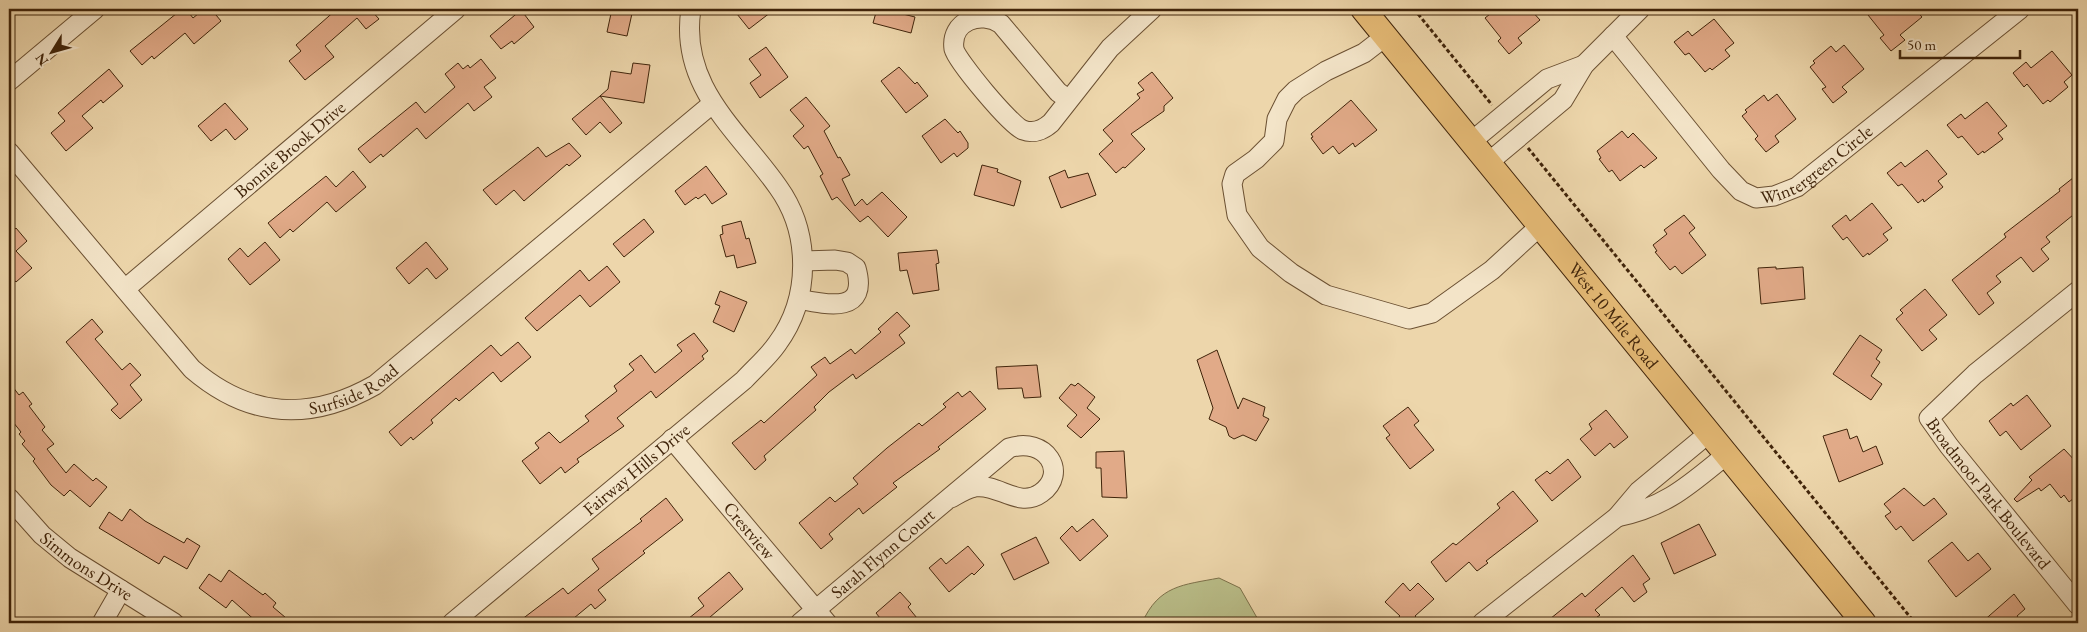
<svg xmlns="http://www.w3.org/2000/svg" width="2087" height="632" font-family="'EB Garamond',serif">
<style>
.green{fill:#b9bd88;stroke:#7c7049}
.building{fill:#e1aa88;stroke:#40240a}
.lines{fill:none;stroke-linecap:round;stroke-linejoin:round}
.minor-casing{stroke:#6b5032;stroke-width:21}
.major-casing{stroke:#40240a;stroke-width:26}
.path{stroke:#40240a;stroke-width:3;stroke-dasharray:4 2.5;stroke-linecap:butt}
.minor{stroke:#f3e4c8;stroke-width:19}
.major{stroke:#e6bb76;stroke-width:24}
.labels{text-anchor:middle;stroke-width:4;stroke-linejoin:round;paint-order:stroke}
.street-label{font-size:18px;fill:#40240a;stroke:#f3e4c8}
</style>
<rect width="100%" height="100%" fill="#edd6ab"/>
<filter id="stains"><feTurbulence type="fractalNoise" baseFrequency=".004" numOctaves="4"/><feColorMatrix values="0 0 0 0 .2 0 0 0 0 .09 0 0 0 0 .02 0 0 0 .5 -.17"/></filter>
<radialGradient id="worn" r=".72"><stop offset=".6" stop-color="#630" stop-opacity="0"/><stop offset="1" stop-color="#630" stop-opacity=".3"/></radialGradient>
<!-- green -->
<path class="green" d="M1219 578 1240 588 1260 623H1142C1159 585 1183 585 1219 578Z"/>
<!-- building -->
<path class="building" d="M182 9H186L193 18 204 9H211L221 21 194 44 185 33 154 59 152 56 142 65 130 51Z
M337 9H370L379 19 366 29 357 18 325 46 334 57 305 80 289 61 301 51 296 45Z
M612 9H633L627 36 607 32Z
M733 9H775L749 29Z
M877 9H900L899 13 915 17 911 33 873 23Z
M1486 9H1530L1540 20 1518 38 1522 43 1509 54 1498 41 1501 38 1485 18 1490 14Z
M1875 9H1915L1922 17 1900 35 1905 40 1891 51 1880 38 1884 35 1868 15Z
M521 10 534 27 514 44 512 41 501 49 490 36Z
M1714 19 1734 43 1725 50 1730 56 1712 70 1710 68 1705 72 1689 53 1685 55 1674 42 1688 31 1692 36Z
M1844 45 1864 69 1842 87 1847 92 1833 103 1822 89 1826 87 1810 67 1815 63 1813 61 1831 46 1836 52Z
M766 47 788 77 760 98 750 83 761 75 749 59Z
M2052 51 2072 75 2064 82 2068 87 2050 102 2048 100 2043 104 2027 84 2024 87 2013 73 2026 62 2031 68Z
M481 59 496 78 484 87 492 97 474 111 468 103 426 139 417 128 383 157 381 154 370 163 358 149 416 102 425 113 455 87 445 74 458 63 463 69 468 65 470 68Z
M633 63 650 65 644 103 600 96 608 89 611 71 631 74Z
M899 67 915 84 917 82 928 96 906 113 881 81Z
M109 69 123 86 103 103 101 100 82 116 93 128 66 151 51 133 65 121 58 113Z
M1152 72 1173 98 1164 106V111L1131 134 1145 149 1125 168 1123 167 1116 173 1099 154 1113 141 1103 130 1140 98 1137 94 1144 90 1138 83Z
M1777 94 1796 119 1775 136 1779 142 1766 152 1755 139 1758 136 1742 116 1747 112 1745 110 1764 95 1768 101Z
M600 96 622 123 610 133 600 122 586 135 572 119Z
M806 97 830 126 824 131 838 158 840 157 850 175 842 179 855 206 862 199 867 205 882 192 907 217 888 237 868 216 860 222 837 197 832 200 820 176 823 174 808 146 804 149 793 136 804 126 790 110Z
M1351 100 1377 130 1355 147 1353 143 1339 154 1333 146 1323 154 1311 138 1313 137 1311 134Z
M1987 102 2007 126 1998 133 2003 139 1984 153 1983 151 1978 155 1962 136 1958 138 1947 125 1961 114 1965 119Z
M225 103 248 129 235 140 226 129 211 141 198 126Z
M945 119 958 133 960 131 968 143V148L957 157 954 153 941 163 922 136Z
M1622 131 1628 138 1633 133 1657 158 1644 168 1641 165 1620 181 1612 170 1609 172 1599 159 1601 158 1597 151Z
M569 143 581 156 569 166 567 164 524 201 514 190 496 205 483 190 538 147 546 157Z
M1927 150 1947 174 1938 181 1943 187 1924 202 1923 199 1918 203 1902 184 1898 186 1887 173 1901 162 1905 167Z
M982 165 998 169 997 172 1021 181 1014 206 974 195Z
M706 166 727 194 712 204 705 194 698 199 696 197 685 205 675 191Z
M1065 170 1068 178 1088 173 1096 195 1061 208 1049 177Z
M353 171 366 187 336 212 327 202 293 232 290 229 280 238 268 223 326 176 336 187Z
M2078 174V211L2046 237 2050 242 2041 249 2049 259 2033 272 2021 257 1996 276 2001 282 1987 293 1994 303 1979 315 1952 280 2006 237 2004 234 2060 191 2059 189Z
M1872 203 1892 228 1883 234 1888 240 1869 255 1868 253 1863 257 1847 237 1843 240 1832 226 1846 215 1850 221Z
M1684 215 1695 228 1689 233 1706 255 1682 274 1675 266 1670 270 1655 252 1657 251 1653 245 1667 234 1664 230Z
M644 219 654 232 624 257 613 244Z
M741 221 746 239 749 238 756 263 737 268 734 255 726 257 720 235 723 234 722 226Z
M16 228 27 241 16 251 32 268 16 282 9 274V234Z
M265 242 280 260 250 285 228 259 240 248 248 257Z
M426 242 448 269 436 279 427 268 409 284 396 268Z
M937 250 939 263 936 264 939 290 913 294 907 270 900 271 898 253Z
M607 266 620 282 590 307 580 295 537 331 525 318 580 270 589 281Z
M1776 267V269L1803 267 1805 299 1761 304 1758 268Z
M1925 289 1947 315 1929 330 1937 339 1922 351 1896 319 1903 313 1900 310Z
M720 291 747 302 734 332 713 322 720 306 715 304Z
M897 312 910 326 899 335 905 343 856 379 853 374 829 392 814 407 816 410 764 456 766 460 755 470 732 443 761 420 764 423 817 375 811 367 825 357 830 364 851 349 855 354 881 332 878 329Z
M92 319 103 332 95 339 122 370 130 363 141 375 130 385 142 400 120 419 111 410 118 404 66 342Z
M694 333 708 351 702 356 704 359 656 398 651 391 617 418 624 426 577 459 579 462 565 473 561 467 540 484 522 461 539 448 535 443 549 432 560 443 589 421 585 416 617 391 614 386 634 370 629 364 641 355 655 373 682 351 677 345Z
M1860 335 1882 350 1876 359 1880 362 1871 376 1882 384 1871 400 1833 374Z
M518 342 531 357 501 382 493 372 459 401 456 398 431 420 433 423 413 440 411 437 401 446 389 432 491 345 501 356Z
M1217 350 1238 409 1243 398 1265 407 1263 416 1269 419 1256 441 1243 435 1234 439 1229 436 1226 427 1209 419 1213 408 1197 360Z
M1037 365 1041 397 1024 398 1022 388 998 389 996 367Z
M9 382 19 395 23 392 32 404 29 406 45 427 42 430 54 444 47 449 66 473 74 464 93 481 96 478 107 487 90 507 70 490 64 496 51 485 33 461 35 459 22 444 25 441 19 434 21 432 9 417Z
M1078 383 1095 397 1087 408 1100 419 1081 438 1067 426 1077 415 1059 398 1071 384 1075 386Z
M970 391 986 409 938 447 940 449 893 483 897 487 863 514 859 508 829 534 833 539 821 549 799 523 830 497 835 502 858 484 853 478 887 448 919 423 922 426 946 407 943 404 958 392 962 397Z
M2027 395 2051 426 2021 450 2006 431 2000 436 1989 421 2011 403 2013 406Z
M1408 407 1419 421 1414 425 1434 450 1410 469 1386 438 1390 435 1383 426Z
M1606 410 1628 437 1614 448 1610 443 1595 456 1580 439 1592 429 1589 424Z
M1847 429 1850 439 1857 436 1863 452 1876 446 1883 464 1839 482 1823 436Z
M2064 449 2078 464V495L2069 502 2064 495 2061 498 2050 484 2041 491 2039 488 2017 502 2014 499 2032 480 2029 477Z
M1124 451 1127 498 1102 497 1101 468H1096V452Z
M1568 459 1581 477 1552 501 1535 480 1547 471 1550 474Z
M1904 488 1924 506 1934 498 1947 514 1913 541 1901 526 1896 530 1885 516 1891 512 1884 504Z
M1513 491 1538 521 1486 561 1488 563 1477 571 1469 562 1446 582 1431 562 1453 543 1456 545 1500 508 1497 504Z
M666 498 683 520 643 551 645 553 598 590 606 600 595 609 591 604 568 623H517L563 588 568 594 599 569 592 559 642 521 640 519Z
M130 509 145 521 184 543 187 538 200 546 187 569 164 556 159 564 99 528 109 512 122 521Z
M1093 519 1108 536 1080 561 1060 538 1072 526 1077 532Z
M1699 524 1716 555 1674 574 1661 543Z
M1036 537 1049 563 1014 580 1001 554Z
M1952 542 1968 561 1978 553 1991 569 1956 597 1928 561Z
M968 546 984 565 974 575 972 573 949 592 929 568 941 558 946 564Z
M1633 555 1650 579 1643 584 1647 592 1634 602 1622 587 1595 610 1600 615 1589 623H1545L1582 593 1585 597Z
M229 570 263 595 265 593 276 603 273 607 292 623H258L232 600 226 608 199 588 209 574 221 582Z
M729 572 743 589 703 623H683L704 606 698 598Z
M1403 583 1410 591 1418 583 1434 599 1415 616 1421 623H1392L1400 616 1385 602Z
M900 592 911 604 908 607 921 623H884L876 613Z
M2014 594 2025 609 2017 616 2022 623H1981Z"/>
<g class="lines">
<!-- minor casing -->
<g class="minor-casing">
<g id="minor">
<path d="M1386 36 1364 53 1326 71 1296 90 1287 99 1277 119 1274 141 1256 159 1235 174 1232 184 1237 215 1260 248 1291 273 1326 295 1409 319 1432 313 1492 270 1541 225"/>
<path id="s1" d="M1613 36 1721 170 1741 191 1756 198 1774 196 1797 187 2020 9"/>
<path d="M9 81 95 9"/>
<path d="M1069 100 1058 92 1001 24C981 10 950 21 954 49 957 61 1011 126 1023 130 1033 134 1043 130 1051 123L1110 48 1152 9"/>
<path d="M1472 141 1547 79 1584 65"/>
<path id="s2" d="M9 152 192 369C249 418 310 422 375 385L712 104"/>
<path d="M1489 162 1563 100 1584 65 1640 9"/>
<path id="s3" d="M125 289 456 9"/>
<path id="s4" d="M2078 291 1975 374 1929 418 1949 446 2078 605"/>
<path d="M799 299C828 305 869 314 856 268L847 262 835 260 803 261"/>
<path id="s5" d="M672 439 827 623"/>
<path id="s6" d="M9 498 42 535 70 558 174 623"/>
<path d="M1617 517C1666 507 1689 485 1726 455"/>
<path d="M102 623 121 590"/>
<path id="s7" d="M452 623 744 380C755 368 768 357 777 344 811 298 811 233 778 187 738 130 679 87 691 9"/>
<path id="s8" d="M800 623 1009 448C1046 436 1069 473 1041 493 1019 509 998 483 975 487 967 488 958 494 951 498"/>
<path d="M1482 623 1617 517 1639 491 1709 433"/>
</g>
</g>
<!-- major casing -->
<g class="major-casing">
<g id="major">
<path id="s9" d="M1363 9 1864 623"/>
</g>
</g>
<!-- path -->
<path class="path" d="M1414 9 1492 105
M1528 148 1915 623"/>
<!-- minor -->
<use href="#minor" class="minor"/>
<!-- major -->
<use href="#major" class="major"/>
</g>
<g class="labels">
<!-- street labels -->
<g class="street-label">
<text dy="6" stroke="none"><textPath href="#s3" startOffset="216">Bonnie Brook Drive</textPath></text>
<text dy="6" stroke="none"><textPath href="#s1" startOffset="288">Wintergreen Circle</textPath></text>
<text dy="6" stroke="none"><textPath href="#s9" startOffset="396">West 10 Mile Road</textPath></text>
<text dy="6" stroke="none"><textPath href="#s2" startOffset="460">Surfside Road</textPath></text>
<text dy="6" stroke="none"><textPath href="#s7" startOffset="240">Fairway Hills Drive</textPath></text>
<text dy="6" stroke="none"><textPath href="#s4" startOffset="292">Broadmoor Park Boulevard</textPath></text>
<text dy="6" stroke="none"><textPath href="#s5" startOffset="120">Crestview</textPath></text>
<text dy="6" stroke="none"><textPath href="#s8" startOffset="108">Sarah Flynn Court</textPath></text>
<text dy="6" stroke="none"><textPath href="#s6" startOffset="104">Simmons Drive</textPath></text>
</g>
</g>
<!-- margin -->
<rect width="2087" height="632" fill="none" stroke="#edd6ab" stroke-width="30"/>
<rect x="10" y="10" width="2067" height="612" fill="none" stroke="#40240a" stroke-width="2.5"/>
<rect x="15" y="15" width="2057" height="602" fill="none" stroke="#40240a"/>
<!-- north arrow -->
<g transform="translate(52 52) rotate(233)" stroke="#f3e4c8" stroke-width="4" paint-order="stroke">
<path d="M0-4L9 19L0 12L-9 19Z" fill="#40240a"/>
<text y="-8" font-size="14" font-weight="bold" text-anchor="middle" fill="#40240a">N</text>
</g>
<!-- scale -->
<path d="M1900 50v8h120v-8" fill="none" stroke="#40240a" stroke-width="2.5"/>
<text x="1907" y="50" font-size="15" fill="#40240a" stroke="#f3e4c8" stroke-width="4" paint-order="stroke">50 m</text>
<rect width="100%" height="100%" filter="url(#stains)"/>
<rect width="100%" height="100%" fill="url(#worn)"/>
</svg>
